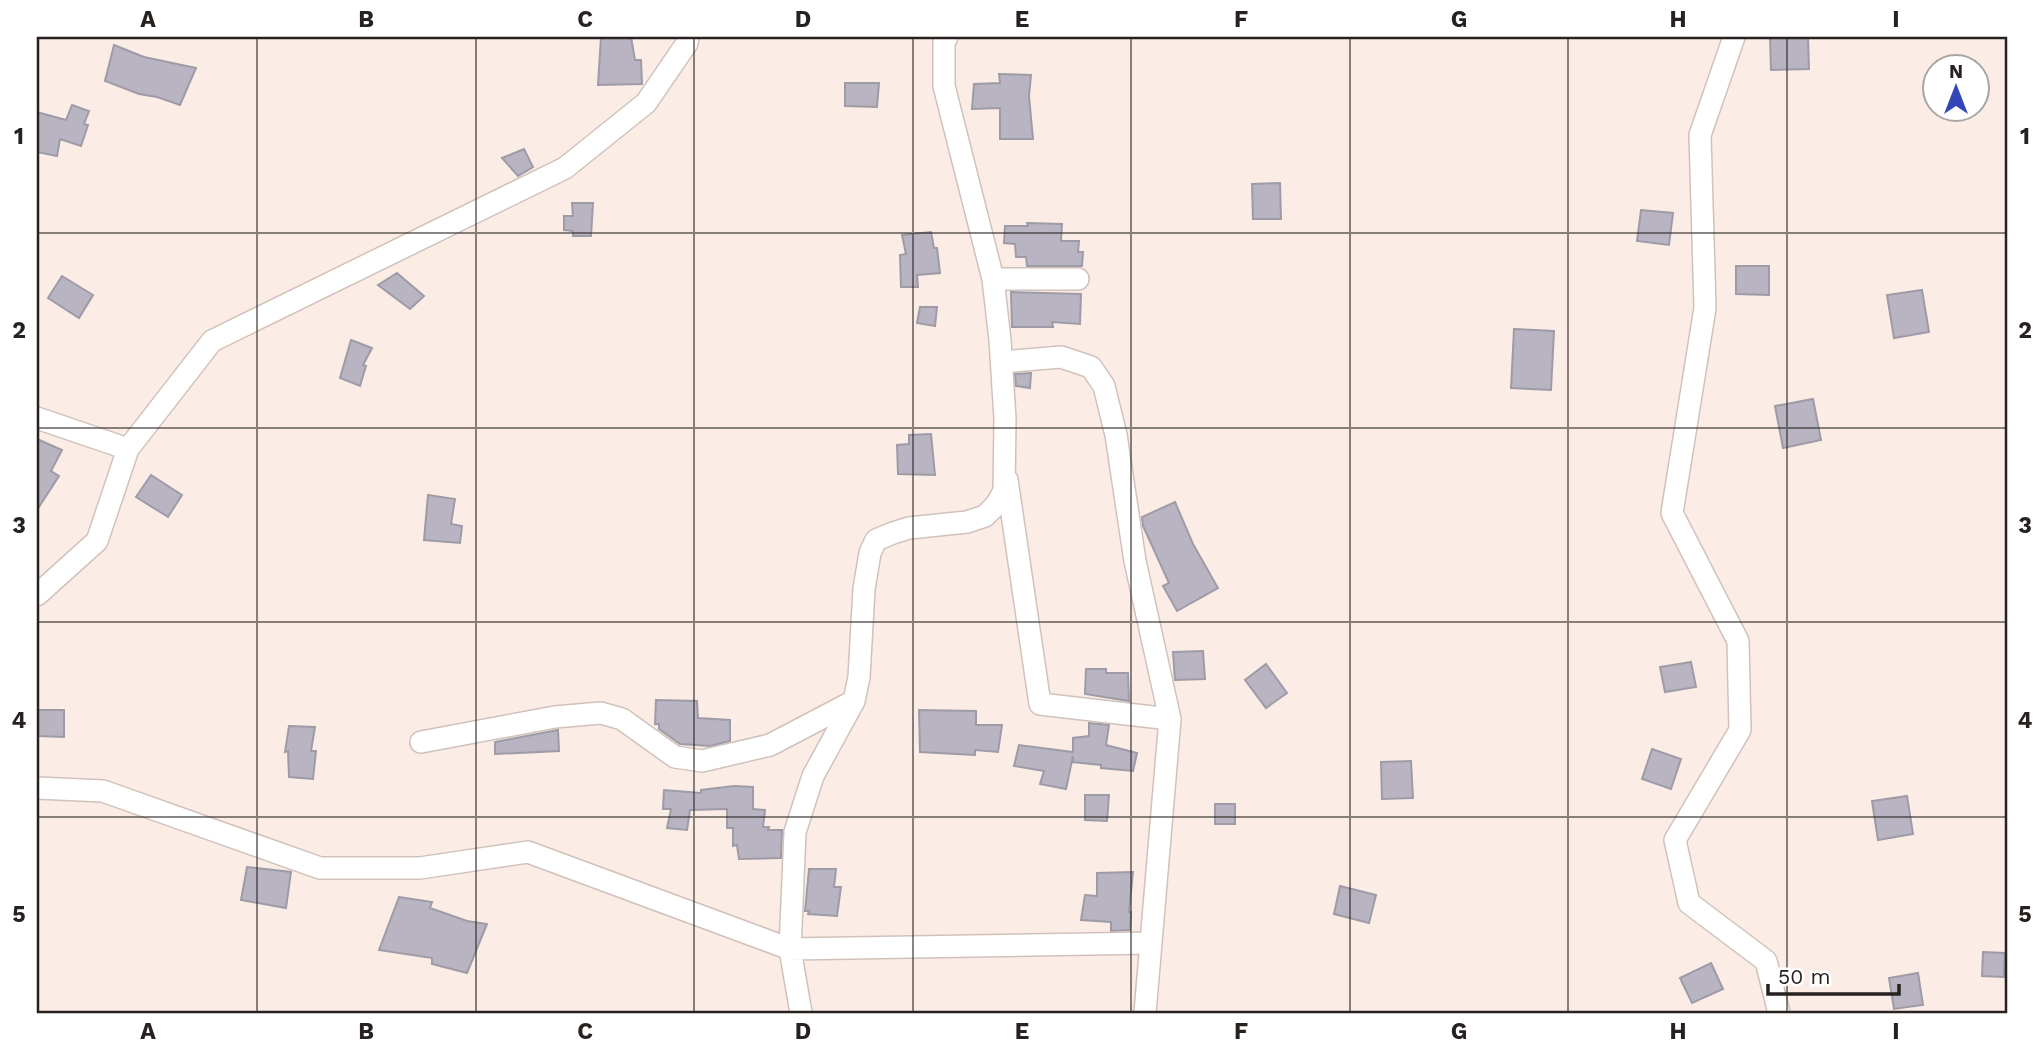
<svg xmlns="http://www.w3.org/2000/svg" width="2044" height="1050" font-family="'Work Sans',sans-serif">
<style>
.building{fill:#b8b4c1;stroke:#9e9ba7;stroke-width:2}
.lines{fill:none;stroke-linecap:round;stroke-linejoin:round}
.street-casing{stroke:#d0c2bb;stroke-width:24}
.street{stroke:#fff;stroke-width:21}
.grid{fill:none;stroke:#27221f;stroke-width:2;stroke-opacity:0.55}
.neatline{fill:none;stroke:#27221f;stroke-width:2.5}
.grid-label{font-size:23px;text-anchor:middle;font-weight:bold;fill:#27221f}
</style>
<rect width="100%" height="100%" fill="#fbede6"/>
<!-- building -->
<path class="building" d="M601 37H631L635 60H641L642 84 598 85Z
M1770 37H1808L1809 69 1771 70Z
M114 45 144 57 196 68 180 105 157 97 139 94 105 81Z
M999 74 1031 75 1029 96 1033 139H1000V108L972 109 974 84 1000 83Z
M845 83H879L877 107 845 106Z
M72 105 89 111 84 124 88 125 81 146 60 139 57 156 37 152V112L66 120Z
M524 149 533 167 518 176 502 158Z
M1280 183 1281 219H1253L1252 184Z
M572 203H593L591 236H573V231L564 230V216H573Z
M1641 210 1673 213 1669 245 1637 241Z
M1027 223 1062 224 1061 241H1079L1078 252H1083L1082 266H1027L1026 257H1016L1015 244 1004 243 1005 226H1028Z
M931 232 934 248H937L940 273 917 275 918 287H901L900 255 906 254 902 235Z
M1736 266H1769V295L1736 294Z
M397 273 424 296 410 309 378 285Z
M62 276 93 295 79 318 48 298Z
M1922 290 1929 332 1894 338 1887 295Z
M1011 292 1081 294 1080 324 1052 322 1053 327H1012Z
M920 307H937L935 326 917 323Z
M1514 329 1554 331 1551 390 1511 388Z
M351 340 372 348 363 365 366 366 360 386 340 378Z
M1031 373 1030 388 1016 386 1015 374Z
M1813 399 1821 440 1783 448 1775 406Z
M931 434 935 475 898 474 897 445 909 444V435Z
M37 439 62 450 51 471 59 476 37 510Z
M151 475 182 495 168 517 136 497Z
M428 495 455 499 451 524 462 526 460 543 424 540Z
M1175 502 1193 544 1218 588 1177 611 1163 586 1169 583 1143 526 1142 517Z
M1203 651 1205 679 1175 680 1173 652Z
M1691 662 1696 687 1665 692 1660 667Z
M1266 664 1287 693 1266 708 1245 680Z
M1086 669H1106V673H1128L1129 701 1085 694Z
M656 700 697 701 698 718 730 720V741L710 746 680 744 659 729V724H655Z
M37 710H64V737L37 736Z
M919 710 976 711V725H1002L998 752 975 750V755L920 752Z
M1089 723 1109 725 1106 745 1137 753 1133 771 1101 768V765L1073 762V756L1066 789 1040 784 1044 771 1014 766 1019 745 1073 752V738L1089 736Z
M289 726 315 727 311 751H316L313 779 289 777 288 751 285 752Z
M558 730 559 751 495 754V742Z
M1652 749 1681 759 1671 789 1642 779Z
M1411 761 1413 798 1382 799 1381 762Z
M734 786 753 787V809L765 810 763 827H769L768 830H782L781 858 739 859 737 845 733 846V828H727V809L690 810 687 830 667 828 671 809H663L664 790 701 793V790Z
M1085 795H1109L1107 821 1085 820Z
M1907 796 1913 834 1878 840 1872 801Z
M1215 804H1235V824H1215Z
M247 867 291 872 286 908 241 900Z
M809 869H836L834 887H841L837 916 808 914 809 911H805Z
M1133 872 1129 912H1131L1130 930 1111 931V922L1081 920 1085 895 1097 896V873Z
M1340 886 1376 895 1369 923 1334 914Z
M399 897 432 902 430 908 467 921 487 924 467 973 432 964V958L379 950Z
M1983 952 2005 953 2004 977 1982 976Z
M1711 963 1723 989 1692 1003 1680 978Z
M1918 973 1923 1005 1894 1009 1889 978Z"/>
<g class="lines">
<!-- street casing -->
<g class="street-casing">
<path id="street" d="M1734 37 1700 135 1705 308 1672 513 1738 641 1740 730 1675 840 1689 903 1766 961 1779 1013
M993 279H1078
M1002 362 1061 357 1091 367 1104 386 1116 435 1135 561 1170 719 1145 1013
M37 418 128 449
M1007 480 1040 704 1170 719
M37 595 97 541 128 449 212 341 565 168 646 103 687 43 688 37
M421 742 555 717 601 713 622 719 675 757 702 761 770 745 854 701
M37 788 103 791 320 868H420L528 852 790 949 1150 943
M801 1013 790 949 795 832 813 776 854 701 859 677 864 589 870 553 876 540 893 533 909 528 967 522 985 516 996 505 1004 491 1005 419 1000 340 993 279 944 86V42L947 37"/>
</g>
<!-- street -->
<use href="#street" class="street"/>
</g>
<!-- grid -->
<path class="grid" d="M257 37V1013M476 37V1013M694 37V1013M913 37V1013M1131 37V1013M1350 37V1013M1568 37V1013M1787 37V1013M37 233H2007M37 428H2007M37 622H2007M37 817H2007"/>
<!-- border -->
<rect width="2044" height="1050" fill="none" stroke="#ffffff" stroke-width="77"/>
<!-- north arrow -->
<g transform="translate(1956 88)"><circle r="33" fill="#ffffff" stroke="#a9a7a5" stroke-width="2"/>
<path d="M0-5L12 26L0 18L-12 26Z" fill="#3546b8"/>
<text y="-10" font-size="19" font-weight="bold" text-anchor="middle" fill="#27221f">N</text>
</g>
<!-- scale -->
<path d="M1768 984v10h131v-10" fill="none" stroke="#27221f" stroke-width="3.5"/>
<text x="1778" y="984" font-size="21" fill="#27221f" stroke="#ffffff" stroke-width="5" paint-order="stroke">50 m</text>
<rect x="38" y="38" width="1968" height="974" class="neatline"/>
<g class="grid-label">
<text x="148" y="27">A</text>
<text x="366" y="27">B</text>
<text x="585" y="27">C</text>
<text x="803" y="27">D</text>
<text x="1022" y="27">E</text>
<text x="1241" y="27">F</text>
<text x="1459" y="27">G</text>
<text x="1678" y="27">H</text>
<text x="1896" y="27">I</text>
<text x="19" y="144">1</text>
<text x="2025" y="144">1</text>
<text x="19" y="338">2</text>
<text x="2025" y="338">2</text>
<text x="19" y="533">3</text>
<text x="2025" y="533">3</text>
<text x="19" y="728">4</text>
<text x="2025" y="728">4</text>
<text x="19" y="922">5</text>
<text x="2025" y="922">5</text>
<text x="148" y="1039">A</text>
<text x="366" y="1039">B</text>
<text x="585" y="1039">C</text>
<text x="803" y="1039">D</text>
<text x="1022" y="1039">E</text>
<text x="1241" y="1039">F</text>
<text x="1459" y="1039">G</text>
<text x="1678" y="1039">H</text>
<text x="1896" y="1039">I</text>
</g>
</svg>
